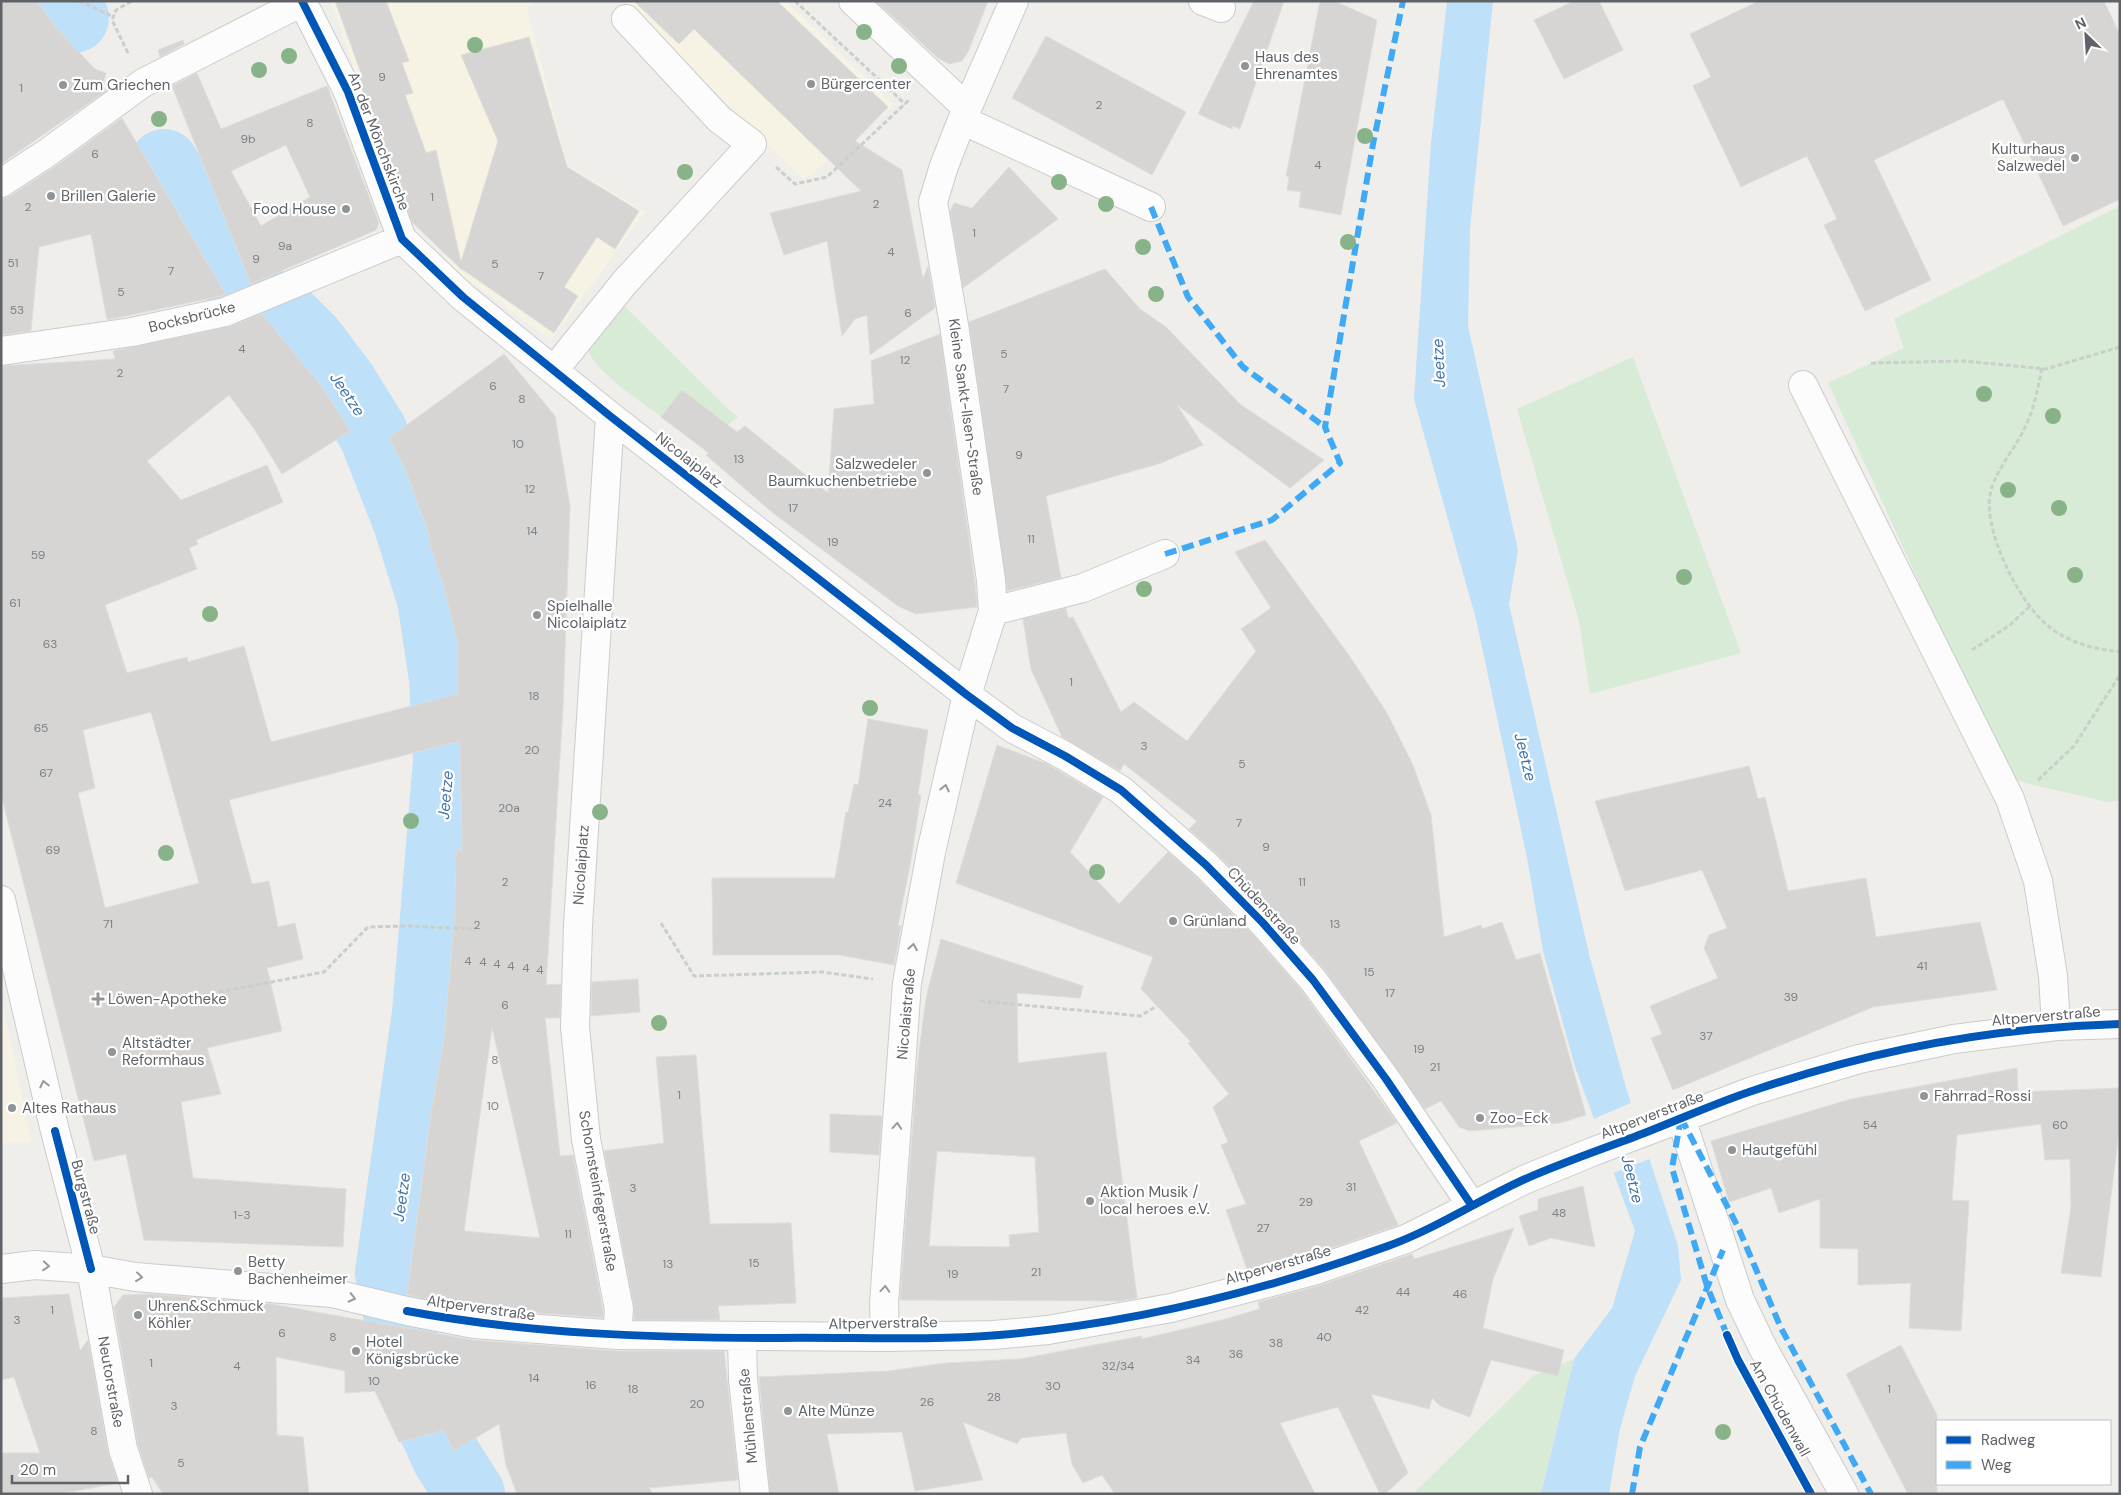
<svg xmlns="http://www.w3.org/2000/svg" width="2121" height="1495" font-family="'DM Sans',sans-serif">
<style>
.commercial{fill:#f7f3e4}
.green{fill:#d8ebd6}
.water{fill:#bfe0f9}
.pier{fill:#efeeea}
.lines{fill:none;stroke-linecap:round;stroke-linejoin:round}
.river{stroke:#bfe0f9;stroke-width:70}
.building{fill:#d6d5d3;stroke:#deddd9;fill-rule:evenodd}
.minor-casing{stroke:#cbcccc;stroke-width:30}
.path{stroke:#cacfcc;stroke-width:3;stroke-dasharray:5 2.5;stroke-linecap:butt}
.minor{stroke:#fdfcfc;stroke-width:28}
.quiet{stroke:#3fa9f5;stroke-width:6;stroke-dasharray:12 6;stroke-linecap:butt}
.cycleway-casing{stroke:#fff;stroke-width:11}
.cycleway{stroke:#0057b8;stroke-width:8}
.tree{fill:#88b388}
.oneway{stroke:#96999c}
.poi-dot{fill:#919496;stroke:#fff;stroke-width:2}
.labels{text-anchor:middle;stroke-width:4.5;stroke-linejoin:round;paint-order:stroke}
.number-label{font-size:12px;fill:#7e8184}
.poi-label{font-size:15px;fill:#5f6368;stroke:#fff;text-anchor:start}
.street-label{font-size:15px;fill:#5f6368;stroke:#fff}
.water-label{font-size:16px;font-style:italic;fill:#4174aa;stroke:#fff}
</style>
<rect width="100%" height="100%" fill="#efeeea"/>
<!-- commercial -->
<path class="commercial" d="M331 1H536L527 8 567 165 645 212 551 340 459 273 419 223 381 147Z
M623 1H786L894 105 804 180Z
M1 996 31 1141 1 1144Z"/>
<!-- green -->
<path class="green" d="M2120 206V801L2107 802 2009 779 1828 383 1904 348 1894 319Z
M624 306 726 407 738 417 704 444C679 428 594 376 588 349L599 334Z
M1633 357 1741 653 1590 694 1579 621 1517 409Z
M1574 1359 1541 1494H1413L1533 1376Z"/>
<!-- water -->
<path class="water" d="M1447 1H1493L1470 229 1468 326 1518 550 1509 604 1590 958 1627 1091 1678 1246 1681 1280 1635 1376 1620 1429 1609 1494H1541L1574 1359 1612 1308 1635 1231 1575 1067 1543 951 1527 858 1476 619 1414 399 1431 143Z"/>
<!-- pier -->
<path class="pier" d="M1633 1102 1652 1158 1611 1174 1591 1120Z"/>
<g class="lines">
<!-- river -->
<path class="river" d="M59 1 74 18
M164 164 240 286 280 311 311 342 342 383 373 433 408 522 432 599 444 678 448 761 427 1013 390 1273 401 1329 418 1394 447 1458 470 1494"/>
</g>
<!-- building -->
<path class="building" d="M1 1H37L57 29 95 69 106 73 103 86 106 91 1 164Z
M335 1H386L409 61 402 63 413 93 405 95 426 153 436 150 461 262 498 141 461 55 529 37 567 167 639 211 615 249 597 237 564 287 578 296 554 333 462 269 463 271 412 222 357 74 361 73Z
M634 1H777L888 107 855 141 902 170 923 279 928 266 935 308 870 355 867 315 855 319 842 336 827 241 784 255 770 213 861 191 694 29 679 44Z
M876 1H988L968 52 962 61 949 64 938 58Z
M1254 1H1284L1240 129 1233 126 1232 129 1198 114Z
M1320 1H1334L1377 20 1341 215 1299 207 1301 192 1287 190 1289 177 1286 176Z
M1574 1H1599L1623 50 1564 79 1534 20Z
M1759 1H2104L2120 35V199L2063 226 2003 99 1874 160 1931 280 1865 311 1824 225 1837 219 1807 156 1741 187 1693 86 1711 77 1690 34Z
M1046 36 1186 112 1152 175 1012 98Z
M183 40 184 44 160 57 158 50Z
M197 73 221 129 327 86 379 223 376 230 251 284 172 86ZM286 145 310 197 261 226 231 171Z
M122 118 226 295 107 320 91 234 39 247 31 331 1 335V199L10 196 56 166Z
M1009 167 1058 219 963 288 950 212 954 203 972 208Z
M1105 269 1140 309 1166 327 1241 405 1324 460 1290 488 1177 405 1203 445 1161 463 1046 496 1061 578 1007 591 969 322Z
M262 314 322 387 350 431 282 474 255 430 229 395 147 461 181 500 267 465 283 502 196 540 198 544 189 548 197 569 105 605 127 673 187 657 188 662 244 646 271 742 458 694V644L443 582H442L428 538 430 537 404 466 389 438 504 354 555 416 570 506 563 708 546 985 561 984 560 1018H545L560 1156 573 1155 603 1310V1318L476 1308 407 1295 431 1113 444 1039 455 913 456 850 462 851 460 741 229 800 252 884 269 881 278 927 295 923 303 959 267 968 282 1031 207 1048 221 1094 181 1102 193 1178 346 1189 343 1247 144 1240 126 1154 94 1161 1 794V366L115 359 113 351 228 327ZM151 712 199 883 105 908 78 793 95 788 83 730ZM492 1027 540 1238 464 1231Z
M940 334 975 582 977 607 916 614 898 606 773 513 706 455 709 453 661 417 682 390 737 432 745 426 828 493 834 409 874 404 871 361Z
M1265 540 1348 654 1387 713 1413 765 1431 815 1444 937 1481 925 1482 929 1502 922 1516 960 1540 953 1586 1115 1560 1123 1470 1131 1459 1127 1441 1101 1425 1109 1325 970 1274 912 1217 854 1189 829 1197 821 1124 764 1120 771 1062 737 1031 669 1023 619 1066 608 1068 618 1073 617 1121 712 1134 702 1187 741 1256 651 1241 629 1271 608 1235 552Z
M868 719 928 730 918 795H921L910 866 898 925 901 926 894 965 839 955H713L712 878H835L846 812 848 813 854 784 858 785Z
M997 745 1047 764 1103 797 1070 852 1119 904 1168 852 1195 876 1252 934 1301 990 1397 1123 1359 1141 1398 1225 1308 1256 1248 1272 1226 1210 1246 1204 1221 1145 1228 1142 1213 1107 1229 1094 1188 1043 1191 1042 1141 989 1153 957 956 883Z
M1749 766 1758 799 1765 797 1788 891 1866 878 1876 937 1980 922 1997 990 1873 1007 1673 1090 1651 1038 1662 1034 1650 1006 1718 978 1704 948 1709 935 1727 928 1702 870 1625 891 1595 801Z
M941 939 1083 986 1080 998 1017 993 1018 1063 1106 1052 1137 1298 1120 1301 900 1300 917 1067 926 998ZM937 1151 1035 1157 1039 1232 1009 1235 1010 1247 929 1246Z
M638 979 640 1012 591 1016 592 982Z
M696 1055 710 1224 791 1223 796 1303 718 1306 720 1320H634V1306L604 1151 664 1143 656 1057Z
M2017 1068 2018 1092 2120 1088V1123L2101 1277 2061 1273 2071 1207 2070 1159 2045 1160 2041 1124 1957 1135 1952 1200 1969 1201 1961 1331 1909 1328 1911 1283 1858 1285V1249L1820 1248V1199L1779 1213 1771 1188 1729 1202 1711 1141 1851 1099Z
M830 1114 882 1116 879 1155 830 1152Z
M1583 1186 1595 1247 1551 1238 1529 1246 1519 1216 1538 1210V1199Z
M1514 1228 1493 1279 1483 1328 1564 1350 1558 1376 1491 1360 1470 1417 1440 1406 1432 1398 1429 1409 1371 1394 1408 1473 1385 1494H1380L1338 1407 1280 1423 1315 1494H1115L1102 1475 1083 1483 1072 1464 1066 1433 1021 1438 1017 1444 963 1422 983 1480 915 1491 902 1432 827 1434 839 1494H770L759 1377 888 1371 946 1363 1020 1359 1142 1336V1339L1222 1320 1260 1309 1258 1302 1318 1286 1412 1254 1414 1259Z
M69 1294 80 1351 88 1340 108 1452 118 1483 59 1494H1V1453H40L14 1377 1 1380V1298Z
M150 1294 271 1304 473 1340 616 1351H724L738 1480 649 1488 653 1494H517L506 1465 499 1424 453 1451 444 1430 399 1442 375 1391 345 1393V1371L276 1357 277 1435 303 1437 309 1494H163L152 1477 149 1478 138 1445 114 1307 123 1295Z
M1901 1345 1937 1415V1494H1908L1846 1374Z"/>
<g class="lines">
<!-- minor casing -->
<g class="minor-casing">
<path id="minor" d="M302 1 348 92 402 239 463 297 610 416 967 695 1012 728 1065 756 1121 790 1206 865 1263 923 1313 980 1386 1079 1472 1206
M853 1 967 108
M1203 1 1221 8
M962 120 1151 207
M1 183 47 153 143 83 302 2
M1 351 132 332 225 312 402 239
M554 370 625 282 752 144 719 119 626 19
M1803 385 2010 799 2038 881 2053 976 2056 1026
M610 416 578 926 575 1027 586 1139 619 1309 617 1335
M993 611 1083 588 1165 554
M1 900 55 1131 91 1269 123 1449 138 1494
M1681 1118 1740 1300 1763 1348 1844 1494
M1 1269 35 1265 91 1269 135 1277 332 1293 407 1311 474 1324 617 1335 885 1337 994 1335 1048 1330 1171 1308 1313 1271 1406 1239 1524 1180 1592 1152 1755 1090 1859 1059 1954 1039 2056 1026 2120 1024
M885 1337 884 1303 907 983 931 852 967 695 993 611 991 580 954 325 933 202 944 166 962 120 1014 1
M742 1338 743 1379 755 1494"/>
</g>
<!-- path -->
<path class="path" d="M79 1 114 17
M795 1 905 104
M128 53 112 20 116 10 132 1
M776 167 795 184 827 177 909 100
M1871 363 1964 361 2046 369 2120 347
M2042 368C2038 387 2035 405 2027 423 2018 445 2000 464 1992 487 1978 524 2021 608 2052 629 2073 644 2095 649 2120 652
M1972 650 2010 625 2030 606
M2038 780 2074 746 2120 675
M661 923 694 976 822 972 873 979
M980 1001 1140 1016 1157 1006
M145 1006 324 972 368 927 405 926 476 929"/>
<!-- minor -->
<use href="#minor" class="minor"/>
<!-- quiet -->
<path class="quiet" d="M1151 207 1188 297 1243 367 1325 427
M1165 554 1272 520 1340 463 1325 427 1373 144 1403 1
M1681 1118 1738 1227 1781 1328 1871 1494
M1681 1118 1672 1168 1707 1286 1727 1335
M1632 1494 1640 1447 1723 1250"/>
<!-- cycleway casing -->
<g class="cycleway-casing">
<path id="cycleway" d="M302 1 348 92 402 239 463 297 610 416 967 695 1012 728 1065 756 1121 790 1206 865 1263 923 1313 980 1386 1079 1472 1206
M55 1131 91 1269
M407 1311C529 1334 653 1338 778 1338 851 1337 926 1341 999 1335 1131 1324 1264 1291 1388 1246 1435 1229 1477 1201 1523 1180 1563 1162 1606 1148 1647 1132 1683 1118 1718 1102 1755 1090 1873 1050 1995 1027 2120 1024
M1727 1335 1738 1360 1811 1494"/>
</g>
<!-- cycleway -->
<use href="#cycleway" class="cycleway"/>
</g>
<!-- trees -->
<g class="tree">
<circle cx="864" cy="32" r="8"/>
<circle cx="475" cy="45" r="8"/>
<circle cx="289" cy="56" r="8"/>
<circle cx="899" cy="66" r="8"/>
<circle cx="259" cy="70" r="8"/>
<circle cx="159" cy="119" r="8"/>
<circle cx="1365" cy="136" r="8"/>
<circle cx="685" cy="172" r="8"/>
<circle cx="1059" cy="182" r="8"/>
<circle cx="1106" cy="204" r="8"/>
<circle cx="1348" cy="242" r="8"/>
<circle cx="1143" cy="247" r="8"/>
<circle cx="1156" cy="294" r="8"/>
<circle cx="1984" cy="394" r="8"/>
<circle cx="2053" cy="416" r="8"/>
<circle cx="2008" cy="490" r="8"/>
<circle cx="2059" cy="508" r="8"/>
<circle cx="2075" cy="575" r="8"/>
<circle cx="1684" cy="577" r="8"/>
<circle cx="1144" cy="589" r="8"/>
<circle cx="210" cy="614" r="8"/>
<circle cx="870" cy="708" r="8"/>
<circle cx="600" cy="812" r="8"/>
<circle cx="411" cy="821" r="8"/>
<circle cx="166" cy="853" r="8"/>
<circle cx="1097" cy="872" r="8"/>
<circle cx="659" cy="1023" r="8"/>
<circle cx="1723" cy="1432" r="8"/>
</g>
<!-- one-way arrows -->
<defs><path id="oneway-chevron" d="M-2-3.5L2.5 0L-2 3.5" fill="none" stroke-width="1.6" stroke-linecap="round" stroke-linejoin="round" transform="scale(1.25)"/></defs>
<g class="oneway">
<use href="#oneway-chevron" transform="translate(945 788) rotate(-77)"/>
<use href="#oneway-chevron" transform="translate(913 947) rotate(-80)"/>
<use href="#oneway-chevron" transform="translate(44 1084) rotate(-103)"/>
<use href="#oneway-chevron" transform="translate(897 1126) rotate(-86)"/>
<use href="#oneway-chevron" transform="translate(46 1266) rotate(5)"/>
<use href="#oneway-chevron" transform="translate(139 1277) rotate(6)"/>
<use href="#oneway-chevron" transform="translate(885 1289) rotate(-86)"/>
<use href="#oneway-chevron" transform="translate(352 1298) rotate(14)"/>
</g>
<!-- markers -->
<g class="poi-dot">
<circle cx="1245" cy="66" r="5"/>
<circle cx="811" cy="84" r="5"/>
<circle cx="63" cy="85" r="5"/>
<circle cx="2075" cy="158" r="5"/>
<circle cx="51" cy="196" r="5"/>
<circle cx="346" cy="209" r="5"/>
<circle cx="927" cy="473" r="5"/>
<circle cx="537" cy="615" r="5"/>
<circle cx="1173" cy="921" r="5"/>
<path d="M95.5 991.5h5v5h5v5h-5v5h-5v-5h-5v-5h5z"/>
<circle cx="112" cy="1052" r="5"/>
<circle cx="1924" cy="1096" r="5"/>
<circle cx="12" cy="1108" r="5"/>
<circle cx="1480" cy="1118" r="5"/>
<circle cx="1732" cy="1150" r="5"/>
<circle cx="1090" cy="1201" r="5"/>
<circle cx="238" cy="1271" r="5"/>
<circle cx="138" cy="1315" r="5"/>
<circle cx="356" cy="1351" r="5"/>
<circle cx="788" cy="1411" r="5"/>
</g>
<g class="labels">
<!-- number labels -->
<g class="number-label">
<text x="382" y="81">9</text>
<text x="21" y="92">1</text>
<text x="1099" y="109">2</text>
<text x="310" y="127">8</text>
<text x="248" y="143">9b</text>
<text x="95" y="158">6</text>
<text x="1318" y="169">4</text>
<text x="432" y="201">1</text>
<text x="876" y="208">2</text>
<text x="28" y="211">2</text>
<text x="974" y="237">1</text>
<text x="285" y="250">9a</text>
<text x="891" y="256">4</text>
<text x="256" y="263">9</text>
<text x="13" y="267">51</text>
<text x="495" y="268">5</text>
<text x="171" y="275">7</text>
<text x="541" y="280">7</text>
<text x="121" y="296">5</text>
<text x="17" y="314">53</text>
<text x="908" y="317">6</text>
<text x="242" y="353">4</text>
<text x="1004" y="358">5</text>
<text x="905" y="364">12</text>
<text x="120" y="377">2</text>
<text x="493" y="390">6</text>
<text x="1006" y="393">7</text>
<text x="522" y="403">8</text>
<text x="518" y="448">10</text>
<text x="1019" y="459">9</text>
<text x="739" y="463">13</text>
<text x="530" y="493">12</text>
<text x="793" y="512">17</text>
<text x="532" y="535">14</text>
<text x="1031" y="543">11</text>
<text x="833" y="546">19</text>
<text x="38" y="559">59</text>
<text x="15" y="607">61</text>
<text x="50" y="648">63</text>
<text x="1071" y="686">1</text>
<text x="534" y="700">18</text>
<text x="41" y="732">65</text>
<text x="1144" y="750">3</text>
<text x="532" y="754">20</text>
<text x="1242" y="768">5</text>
<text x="46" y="777">67</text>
<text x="885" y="807">24</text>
<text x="509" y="812">20a</text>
<text x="1239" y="827">7</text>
<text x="1266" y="851">9</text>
<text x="53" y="854">69</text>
<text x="505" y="886">2</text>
<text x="1302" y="886">11</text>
<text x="108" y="928">71</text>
<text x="1335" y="928">13</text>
<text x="477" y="929">2</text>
<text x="468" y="965">4</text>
<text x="483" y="966">4</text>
<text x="497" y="968">4</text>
<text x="511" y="970">4</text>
<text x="1922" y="970">41</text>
<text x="526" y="972">4</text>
<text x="540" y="974">4</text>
<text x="1369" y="976">15</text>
<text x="1390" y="997">17</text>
<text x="1791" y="1001">39</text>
<text x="505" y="1009">6</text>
<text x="1706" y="1040">37</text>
<text x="1419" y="1053">19</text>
<text x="495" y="1064">8</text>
<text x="1435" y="1071">21</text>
<text x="679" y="1099">1</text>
<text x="493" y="1110">10</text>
<text x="1870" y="1129">54</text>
<text x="2060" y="1129">60</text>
<text x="1351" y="1191">31</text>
<text x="633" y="1192">3</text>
<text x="1306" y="1206">29</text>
<text x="1559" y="1217">48</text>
<text x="242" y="1219">1-3</text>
<text x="1263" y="1232">27</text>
<text x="568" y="1238">11</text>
<text x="754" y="1267">15</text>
<text x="668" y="1268">13</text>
<text x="1036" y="1276">21</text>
<text x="953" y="1278">19</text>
<text x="1403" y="1296">44</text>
<text x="1460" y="1298">46</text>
<text x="52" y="1314">1</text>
<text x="1362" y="1314">42</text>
<text x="17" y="1324">3</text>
<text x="282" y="1337">6</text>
<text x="333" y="1341">8</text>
<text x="1324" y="1341">40</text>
<text x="1276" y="1347">38</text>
<text x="1236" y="1358">36</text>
<text x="1193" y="1364">34</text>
<text x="151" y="1367">1</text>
<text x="237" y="1370">4</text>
<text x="1118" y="1370">32/34</text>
<text x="534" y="1382">14</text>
<text x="374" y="1385">10</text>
<text x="591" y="1389">16</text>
<text x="1053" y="1390">30</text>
<text x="633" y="1393">18</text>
<text x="1889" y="1393">1</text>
<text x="994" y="1401">28</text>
<text x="927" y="1406">26</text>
<text x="697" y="1408">20</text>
<text x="174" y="1410">3</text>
<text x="94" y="1435">8</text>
<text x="181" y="1467">5</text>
</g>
<!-- poi labels -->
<g class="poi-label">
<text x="1255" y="62">Haus des<tspan x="1255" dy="17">Ehrenamtes</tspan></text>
<text x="821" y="89">Bürgercenter</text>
<text x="73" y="90">Zum Griechen</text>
<text x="2065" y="154" text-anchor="end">Kulturhaus<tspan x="2065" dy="17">Salzwedel</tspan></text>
<text x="61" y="201">Brillen Galerie</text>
<text x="336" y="214" text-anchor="end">Food House</text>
<text x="917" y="469" text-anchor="end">Salzwedeler<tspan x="917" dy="17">Baumkuchenbetriebe</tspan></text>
<text x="547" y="611">Spielhalle<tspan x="547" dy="17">Nicolaiplatz</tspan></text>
<text x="1183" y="926">Grünland</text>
<text x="108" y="1004">Löwen-Apotheke</text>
<text x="122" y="1048">Altstädter<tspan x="122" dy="17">Reformhaus</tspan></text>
<text x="1934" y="1101">Fahrrad-Rossi</text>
<text x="22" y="1113">Altes Rathaus</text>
<text x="1490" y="1123">Zoo-Eck</text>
<text x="1742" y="1155">Hautgefühl</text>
<text x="1100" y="1197">Aktion Musik /<tspan x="1100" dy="17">local heroes e.V.</tspan></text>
<text x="248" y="1267">Betty<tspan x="248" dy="17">Bachenheimer</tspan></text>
<text x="148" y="1311">Uhren&amp;Schmuck<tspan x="148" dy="17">Köhler</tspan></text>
<text x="366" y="1347">Hotel<tspan x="366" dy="17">Königsbrücke</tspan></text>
<text x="798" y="1416">Alte Münze</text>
</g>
<!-- street labels -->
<g class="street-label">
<text transform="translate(379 141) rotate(69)" y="5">An der Mönchskirche</text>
<text transform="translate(192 317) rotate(-14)" y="5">Bocksbrücke</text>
<text transform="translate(966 407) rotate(82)" y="5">Kleine Sankt-Ilsen-Straße</text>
<text transform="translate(689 460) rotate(38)" y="5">Nicolaiplatz</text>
<text transform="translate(581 865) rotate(-86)" y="5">Nicolaiplatz</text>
<text transform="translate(1264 906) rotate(47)" y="5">Chüdenstraße</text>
<text transform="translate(906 1014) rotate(-85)" y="5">Nicolaistraße</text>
<text transform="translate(2046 1016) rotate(-5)" y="5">Altperverstraße</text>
<text transform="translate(1652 1115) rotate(-21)" y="5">Altperverstraße</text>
<text transform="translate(598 1191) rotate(80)" y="5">Schornsteinfegerstraße</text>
<text transform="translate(86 1197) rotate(75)" y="5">Burgstraße</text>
<text transform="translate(1278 1265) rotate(-16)" y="5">Altperverstraße</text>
<text transform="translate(481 1308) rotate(8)" y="5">Altperverstraße</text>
<text transform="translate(883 1323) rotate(-1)" y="5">Altperverstraße</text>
<text transform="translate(111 1382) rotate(80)" y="5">Neutorstraße</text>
<text transform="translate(1780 1408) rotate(61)" y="5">Am Chüdenwall</text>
<text transform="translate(748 1416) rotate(-95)" y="5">Mühlenstraße</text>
</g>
<!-- water labels -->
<g class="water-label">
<text transform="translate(1438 363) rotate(-93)" y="6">Jeetze</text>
<text transform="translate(348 394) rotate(56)" y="6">Jeetze</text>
<text transform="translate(1526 757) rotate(76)" y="6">Jeetze</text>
<text transform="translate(445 795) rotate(-85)" y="6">Jeetze</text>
<text transform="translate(1633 1179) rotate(76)" y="6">Jeetze</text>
<text transform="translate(401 1197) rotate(-82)" y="6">Jeetze</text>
</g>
</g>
<!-- border -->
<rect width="2121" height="1495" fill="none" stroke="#5f6368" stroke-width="5"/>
<!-- legend -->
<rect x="1936" y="1420" width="175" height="65" fill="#ffffff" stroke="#bfc1c3"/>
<rect x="1946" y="1436" width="25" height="8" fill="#0057b8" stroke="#bfc1c3"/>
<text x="1981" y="1445" font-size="15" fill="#5f6368">Radweg</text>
<rect x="1946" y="1461" width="25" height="8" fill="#3fa9f5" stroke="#bfc1c3"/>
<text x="1981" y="1470" font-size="15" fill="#5f6368">Weg</text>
<!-- north arrow -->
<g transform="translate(2086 35) rotate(335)" stroke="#ffffff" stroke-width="4" paint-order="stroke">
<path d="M0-4L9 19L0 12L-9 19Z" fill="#5f6368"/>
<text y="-8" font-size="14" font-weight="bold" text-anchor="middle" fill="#5f6368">N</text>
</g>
<!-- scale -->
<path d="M12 1475v8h116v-8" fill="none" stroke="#5f6368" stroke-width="2.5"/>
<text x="20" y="1475" font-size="15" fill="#5f6368" stroke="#ffffff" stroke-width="4" paint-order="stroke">20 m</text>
</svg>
